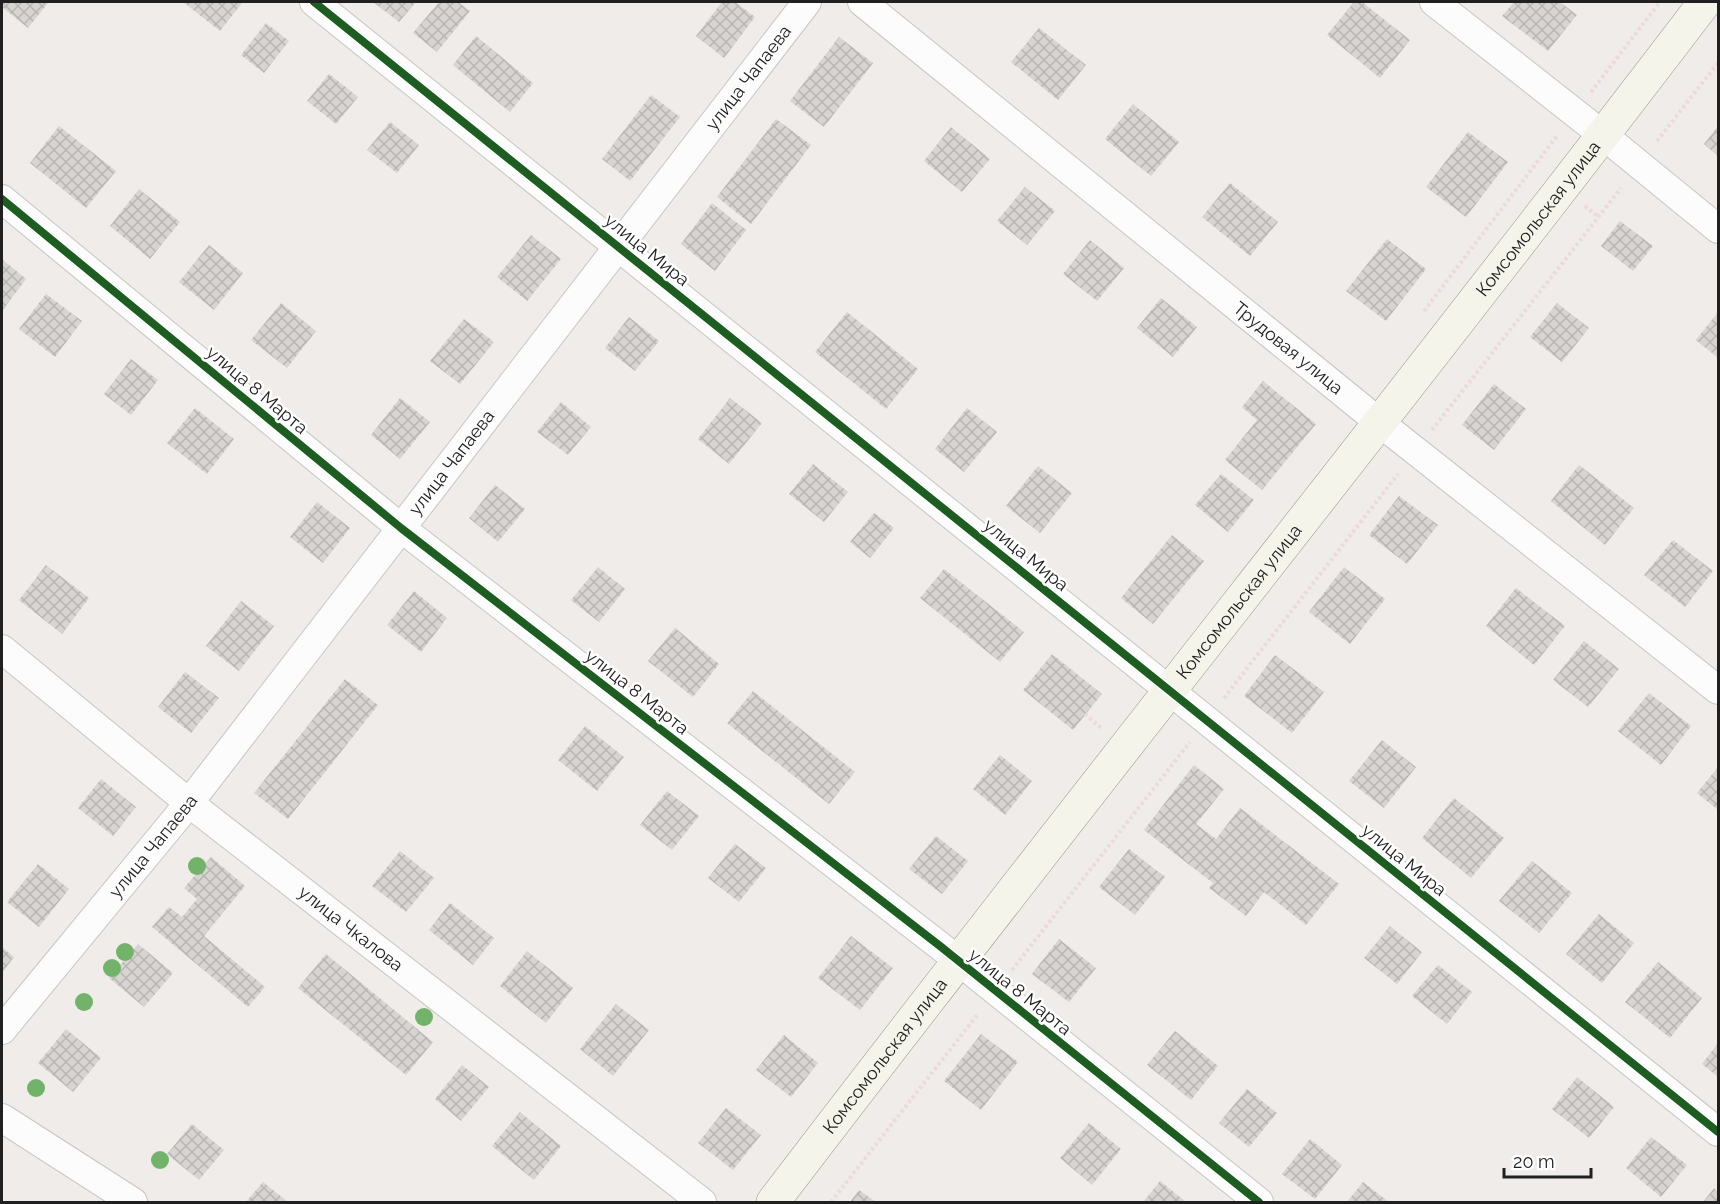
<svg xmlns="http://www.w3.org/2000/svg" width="1720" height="1204" font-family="Raleway,sans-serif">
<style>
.building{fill:url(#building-cross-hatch)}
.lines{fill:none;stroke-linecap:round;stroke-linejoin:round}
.street-casing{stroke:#c7c6c5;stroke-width:30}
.secondary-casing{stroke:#9a987f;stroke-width:34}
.path{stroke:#ecd9db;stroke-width:4;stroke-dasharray:3 3;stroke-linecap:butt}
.street{stroke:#fdfcfc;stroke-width:28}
.secondary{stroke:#f5f4eb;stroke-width:33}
.cycleway-casing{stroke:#fff;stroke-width:11}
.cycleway{stroke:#1b5e20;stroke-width:8}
.tree{fill:#72b36a}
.labels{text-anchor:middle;stroke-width:5;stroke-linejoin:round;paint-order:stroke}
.street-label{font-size:18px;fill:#202020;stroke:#fff}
</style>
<defs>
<pattern id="building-cross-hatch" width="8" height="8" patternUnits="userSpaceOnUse" patternTransform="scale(1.5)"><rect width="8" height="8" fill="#d7d4d1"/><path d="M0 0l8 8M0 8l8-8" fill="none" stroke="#b8b6b3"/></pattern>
</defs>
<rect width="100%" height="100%" fill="#efece9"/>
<!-- building -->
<path class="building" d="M2 2H47L48 3 28 28 2 7Z
M183 2H239L242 3 220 31Z
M373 2H416L399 22Z
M439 2H458L470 11 437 52 413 33Z
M722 2H735L755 17 724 58 696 36Z
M1354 2H1362L1410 40 1380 78 1327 35Z
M1514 2H1560L1577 15 1548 51 1502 16Z
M266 23 289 41 264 73 241 55Z
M1039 28 1086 65 1058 100 1011 62Z
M476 36 533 83 510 112 453 65Z
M839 37 873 63 824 127 790 101Z
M329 74 358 97 336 124 307 101Z
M651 95 680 117 630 181 602 159Z
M1133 104 1179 142 1151 176 1105 139Z
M776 119 811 145 751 224 717 197Z
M390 122 419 145 397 173 367 150Z
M59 126 116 171 86 208 30 163Z
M1718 126V156L1704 144Z
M951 127 990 159 962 192 924 161Z
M1468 132 1508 162 1466 217 1426 187Z
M1230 183 1278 222 1250 256 1202 217Z
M1025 187 1055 211 1027 245 997 221Z
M139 189 180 222 150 259 110 226Z
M712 203 746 230 715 271 681 244Z
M1620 221 1653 246 1633 271 1601 246Z
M531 235 561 259 527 301 497 277Z
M1387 239 1426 269 1386 321 1346 291Z
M1090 240 1124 268 1097 301 1063 274Z
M209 245 243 273 214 310 179 282Z
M2 259 26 279 2 311Z
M46 294 82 321 55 357 19 329Z
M1161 298 1197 327 1173 357 1137 328Z
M281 303 316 331 287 368 251 340Z
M1557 303 1589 328 1562 362 1530 337Z
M847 312 918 369 886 409 815 352Z
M1718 312V358L1696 340Z
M629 317 659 341 635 371 605 348Z
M464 319 494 342 460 384 430 361Z
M131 359 158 380 131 415 104 394Z
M1263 381 1316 424 1262 490 1225 460 1257 420 1242 407Z
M1494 384 1526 409 1494 450 1462 425Z
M400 398 430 422 400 459 371 435Z
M730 398 762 423 729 464 698 439Z
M561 402 591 427 568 455 537 432Z
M195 408 234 439 207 474 167 443Z
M967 408 997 432 964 472 935 449Z
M813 464 848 492 824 522 789 494Z
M1579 465 1634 508 1605 545 1551 501Z
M1038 466 1072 493 1040 533 1006 506Z
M1221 474 1254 500 1228 532 1195 505Z
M495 485 525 509 498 542 469 518Z
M1399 496 1438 525 1407 564 1369 535Z
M317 502 350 528 323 563 290 537Z
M874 513 894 528 870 558 850 542Z
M1172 535 1204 561 1153 624 1121 598Z
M1673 540 1713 571 1685 607 1644 575Z
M46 565 89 598 62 634 19 600Z
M598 567 625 589 599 622 571 600Z
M1344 567 1385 599 1350 644 1309 612Z
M944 569 1024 632 1000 662 920 598Z
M1516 588 1565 626 1534 665 1486 626Z
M414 591 447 618 421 652 387 625Z
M241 601 274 626 239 671 206 646Z
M675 628 719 664 693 697 648 661Z
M1584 641 1619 669 1588 707 1553 680Z
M1052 654 1102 694 1073 730 1023 690Z
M1275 655 1324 692 1292 733 1244 696Z
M185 672 219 698 191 733 158 707Z
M345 679 378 705 288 819 254 793Z
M753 691 855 772 829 804 727 723Z
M1649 693 1691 726 1661 765 1618 731Z
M585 726 624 757 597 791 558 760Z
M1382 740 1416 767 1384 808 1349 781Z
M1000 755 1032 781 1005 815 973 789Z
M1194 765 1224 789 1196 824 1216 839 1240 808 1339 884 1306 925 1264 892 1246 916 1209 888 1213 883 1144 830Z
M1718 767V810L1697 793Z
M101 779 136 807 113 836 78 808Z
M667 791 699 816 672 850 640 825Z
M1454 798 1504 838 1471 878 1422 838Z
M936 836 968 861 942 894 909 869Z
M735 844 766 868 739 902 708 878Z
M1129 849 1165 877 1135 915 1099 887Z
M400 851 434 878 406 912 372 886Z
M211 857 245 886 204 936 265 987 248 1007 152 927 169 907 182 917 197 899 184 888Z
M1532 861 1572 893 1539 933 1499 901Z
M38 864 69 889 39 927 7 902Z
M450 903 494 938 473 965 429 930Z
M1599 914 1634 943 1602 983 1566 954Z
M1390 926 1422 952 1397 984 1364 958Z
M851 936 893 968 860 1010 818 978Z
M1059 939 1096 968 1069 1002 1032 974Z
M138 944 173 973 144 1007 109 978Z
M2 947 14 957 2 973Z
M527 951 573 988 546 1023 500 986Z
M326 954 433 1042 406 1075 298 988Z
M1658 962 1702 998 1670 1038 1625 1002Z
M1438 965 1472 992 1447 1024 1412 996Z
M616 1004 649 1030 613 1076 580 1049Z
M66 1029 101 1058 73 1092 38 1063Z
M1175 1031 1218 1066 1191 1100 1147 1065Z
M981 1034 1018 1062 981 1110 944 1081Z
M784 1035 818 1063 791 1097 756 1070Z
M1718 1043V1077L1702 1064Z
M462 1065 489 1087 461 1121 435 1099Z
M1577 1077 1614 1107 1589 1138 1552 1109Z
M1247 1089 1277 1113 1249 1147 1219 1123Z
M726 1108 761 1135 733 1170 698 1143Z
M520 1112 561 1146 534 1180 492 1146Z
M1089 1123 1121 1149 1092 1185 1060 1158Z
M192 1124 224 1150 199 1180 167 1154Z
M1651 1137 1687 1165 1661 1197 1626 1168Z
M1310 1139 1342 1165 1315 1199 1282 1174Z
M1160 1181 1186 1202H1143Z
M263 1182 288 1202H246Z
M1363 1182 1389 1202H1347Z
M1714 1188 1718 1192V1202H1703Z
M859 1190 876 1202H850Z"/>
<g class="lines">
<!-- street casing -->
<g class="street-casing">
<g id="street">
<path d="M314 2 1718 1132"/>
<path id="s1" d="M862 2 1379 422 1718 690"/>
<path d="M1434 2 1603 135 1718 229"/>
<path d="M2 199 401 528 940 946 1259 1202"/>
<path id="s2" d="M2 649 189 803 702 1202"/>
<path id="s3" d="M2 1030 189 803 807 2"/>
<path d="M2 1118 133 1202"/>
</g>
</g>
<!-- secondary casing -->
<g class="secondary-casing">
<g id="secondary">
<path id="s4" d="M773 1202C1080 799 1398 405 1705 2"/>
</g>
</g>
<!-- path -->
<path class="path" d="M1591 92 1660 2
M1657 141 1718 63
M1585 206 1599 217
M1424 311 1557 136
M1432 430 1621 188
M1224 698 1398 474
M1085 714 1101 728
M1012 970 1190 742
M831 1202 978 1014"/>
<!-- street -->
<use href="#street" class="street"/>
<!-- secondary -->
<use href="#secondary" class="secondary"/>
<!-- cycleway casing -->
<g class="cycleway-casing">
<path id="cycleway" d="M314 2 1718 1132
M2 199 401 528 940 946 1259 1202"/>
</g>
<!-- cycleway -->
<use href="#cycleway" class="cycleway"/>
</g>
<!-- trees -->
<g class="tree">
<circle cx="197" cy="866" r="9"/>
<circle cx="125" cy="952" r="9"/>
<circle cx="112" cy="968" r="9"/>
<circle cx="84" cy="1002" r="9"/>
<circle cx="424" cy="1017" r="9"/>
<circle cx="36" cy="1088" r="9"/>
<circle cx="160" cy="1160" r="9"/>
</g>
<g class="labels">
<!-- street labels -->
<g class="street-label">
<text dy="6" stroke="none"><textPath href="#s3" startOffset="1210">улица Чапаева</textPath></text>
<text dy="6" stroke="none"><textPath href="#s4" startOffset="1246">Комсомольская улица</textPath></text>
<text transform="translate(647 250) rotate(39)" y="6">улица Мира</text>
<text dy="6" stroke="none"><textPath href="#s1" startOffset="549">Трудовая улица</textPath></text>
<text transform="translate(257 390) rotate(40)" y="6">улица 8 Марта</text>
<text dy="6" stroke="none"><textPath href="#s3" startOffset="724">улица Чапаева</textPath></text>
<text transform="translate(1026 555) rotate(39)" y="6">улица Мира</text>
<text dy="6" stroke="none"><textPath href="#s4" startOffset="760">Комсомольская улица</textPath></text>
<text transform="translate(637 692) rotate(38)" y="6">улица 8 Марта</text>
<text dy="6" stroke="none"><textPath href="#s3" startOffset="238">улица Чапаева</textPath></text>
<text transform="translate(1404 860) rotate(39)" y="6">улица Мира</text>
<text dy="6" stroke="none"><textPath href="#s2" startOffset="447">улица Чкалова</textPath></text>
<text transform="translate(1020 992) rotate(39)" y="6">улица 8 Марта</text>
<text dy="6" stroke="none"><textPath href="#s4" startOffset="184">Комсомольская улица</textPath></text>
</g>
</g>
<!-- border -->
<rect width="1720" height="1204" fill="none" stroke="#202020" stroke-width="6"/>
<!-- scale -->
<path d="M1504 1168v9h87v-9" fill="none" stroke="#202020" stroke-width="3"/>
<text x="1513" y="1168" font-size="18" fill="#202020" stroke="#ffffff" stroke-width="4.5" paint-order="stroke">20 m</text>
</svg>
